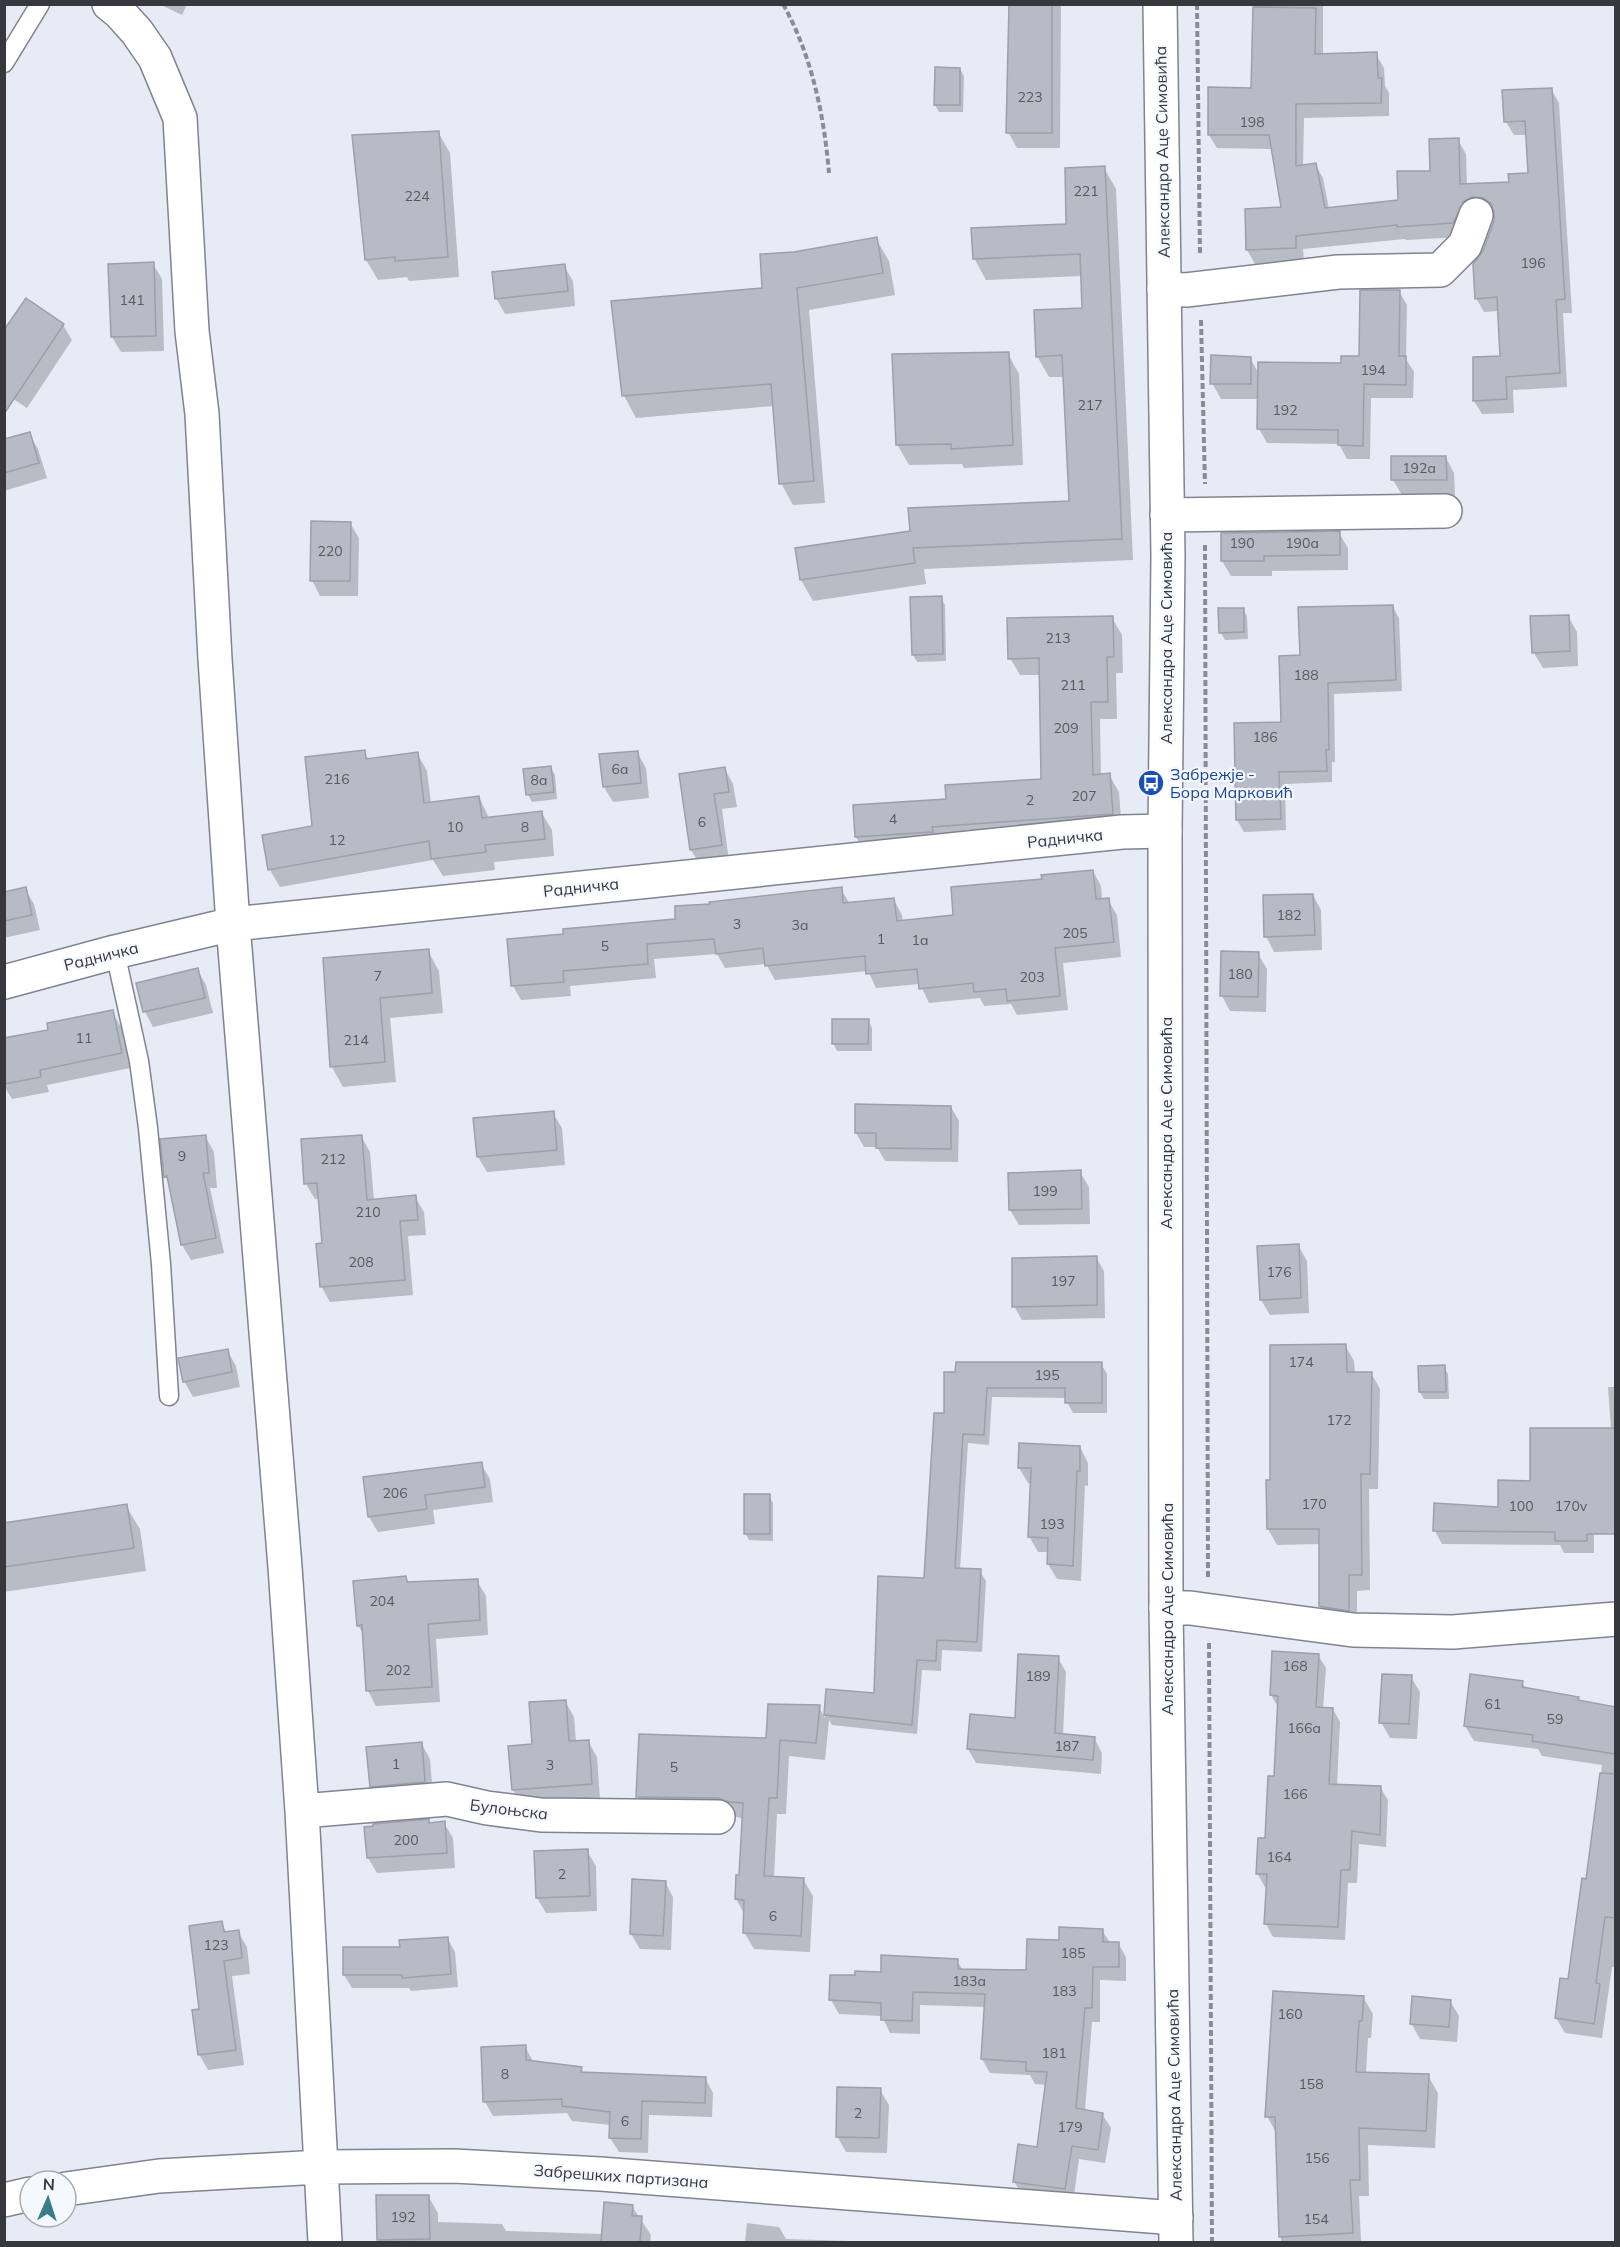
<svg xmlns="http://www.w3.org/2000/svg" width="1620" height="2247" font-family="Mulish,sans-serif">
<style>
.shadow{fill:#0003}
.building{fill:#b7bbc6;stroke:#9ca0aa;stroke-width:1.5}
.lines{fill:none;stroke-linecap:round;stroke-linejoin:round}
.service-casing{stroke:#80848e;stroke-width:21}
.minor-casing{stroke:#80848e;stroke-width:36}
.tertiary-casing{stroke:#80848e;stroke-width:36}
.path{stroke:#8a8c94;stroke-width:4;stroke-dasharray:6 3;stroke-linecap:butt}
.service{stroke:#fff;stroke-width:18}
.minor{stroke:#fff;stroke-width:33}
.tertiary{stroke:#fff;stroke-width:33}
.labels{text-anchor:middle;stroke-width:4.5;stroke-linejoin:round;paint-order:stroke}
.number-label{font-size:14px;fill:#57595f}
.street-label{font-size:16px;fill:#37383d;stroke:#f5f8ff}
.transit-label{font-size:16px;fill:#164399;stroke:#f5f8ff;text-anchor:start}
</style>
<rect width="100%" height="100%" fill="#e6ebf6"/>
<!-- shadow -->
<path class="shadow" d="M159 4H187L182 15Z
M1009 4H1061L1060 148H1017L1008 132Z
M1255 4H1323V55L1376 54 1384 68 1385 86 1389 93V116L1304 118 1303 167 1315 164 1323 178 1329 209 1400 201 1431 172 1458 140 1466 154 1467 185 1510 184 1530 174 1527 135H1514L1506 122 1551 89 1559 103 1572 313H1563L1567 387 1513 390 1514 413 1482 414 1474 401 1502 358 1499 311 1484 312 1476 298 1484 252 1495 222 1496 214 1492 211 1481 210 1461 237 1406 240 1405 239 1303 249 1304 262 1255 264 1247 250 1246 210 1283 209 1273 149 1217 148 1209 135 1252 89Z
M960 69 964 76 963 112H939L935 105Z
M438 132 450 153 459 277 409 281 407 277 378 280 366 260Z
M1104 168 1116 189 1133 560 924 569 926 584 813 601 801 580 912 532 1070 502 1065 377H1049L1037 356 1084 309 1082 276 986 280 974 258 1067 225Z
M876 239 889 261 895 295 809 310 825 503 793 505 781 483 774 406 636 418 624 396 613 302 764 289 794 253Z
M153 264 162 279 164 351 121 352 112 337Z
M564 266 573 281 575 306 505 314 496 298Z
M1399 291 1407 305 1406 359 1414 372 1413 398H1371L1370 459H1347L1339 444 1267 443 1259 429V399H1221L1212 383 1250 358 1259 374 1342 365 1360 357Z
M63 325 72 340 27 408 4 393Z
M1008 354 1019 374 1023 465 964 468 962 464 909 465 897 444Z
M29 434 38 449 47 478 4 491V441Z
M1446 458 1454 473 1455 495H1402L1393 480Z
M350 523 359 538 358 596H320L312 580Z
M1339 533 1348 548V570L1272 571V576H1231L1222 561Z
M941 598 945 605 946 661 917 662 913 655Z
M1393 607 1399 618 1402 691 1334 694 1335 762H1332V782L1285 784 1286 830 1244 832 1237 820 1283 723 1301 657Z
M1243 609 1247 616 1248 639 1225 640 1221 633Z
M1568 616 1577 632 1578 666 1543 668 1534 653Z
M1112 618 1122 635 1123 673H1116L1117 719H1100L1101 776 1109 775 1119 792 1122 831 866 853 856 837 947 800 1042 780 1040 675H1020L1010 658Z
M364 752 369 760 417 753 427 771 431 803 479 797 489 818 541 812 552 830 554 856 494 862 495 870 443 876 433 860 280 887 270 870 264 836 313 827Z
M637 752 646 768 649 798 613 802 604 787Z
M550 767 555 775 557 799 532 802 528 795Z
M725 769 733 784 737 807 722 809 729 861 700 865 691 850 680 775Z
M1093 871 1101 886 1102 900H1108L1117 915 1121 957 1063 963 1068 1010 1017 1015 1011 1004 984 1006 980 998 929 1003 920 984 876 988 868 971 775 980 766 964 725 968 717 954 654 959 656 978 570 986 571 996 521 1000 513 986 565 935 677 920 711 905 841 889 850 904 894 900 902 915 903 922 955 917 1043 880Z
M25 889 34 904 40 930 4 938V894Z
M1313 895 1321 910 1322 950 1274 952 1266 936Z
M428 951 439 971 443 1013 390 1018 396 1082 343 1087 332 1067 328 1019Z
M1258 954 1267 969 1266 1012 1230 1011 1222 996Z
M197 969 206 985 213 1013 153 1027 145 1012 138 984Z
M112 1012 121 1027 130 1068 47 1085 49 1092 12 1099 4 1086V1040L50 1031Z
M868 1020 872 1028V1051H837L833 1043Z
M951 1107 959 1121 958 1162 885 1161 877 1147H864L856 1133Z
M553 1113 562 1128 565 1165 487 1172 478 1157Z
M205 1136 214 1152 217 1188H210L224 1253 191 1260 182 1245 170 1184 165 1176Z
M361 1136 370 1152 374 1201 415 1197 424 1212 426 1235 408 1236 413 1295 330 1302 321 1286 324 1245 320 1199H315L306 1184 302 1141Z
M1080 1172 1089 1187 1090 1224 1019 1225 1010 1210 1009 1174Z
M1298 1245 1307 1261 1309 1313 1270 1315 1261 1300Z
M1096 1257 1104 1271 1105 1318 1022 1320 1014 1306Z
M1345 1345 1354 1361 1355 1373H1371L1380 1389 1378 1489H1369L1370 1590 1357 1591V1626L1330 1622 1320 1606 1321 1544 1277 1545 1268 1529 1272 1482Z
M227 1350 236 1366 240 1387 193 1397 184 1381Z
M1101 1364 1107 1374V1413H1073L1067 1402V1398L992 1397 989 1445 968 1443 960 1570 980 1571 986 1581 982 1652 942 1650 941 1671 922 1670 917 1734 832 1725 829 1720 825 1760 789 1756 786 1814H777L774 1878 803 1879 813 1896 810 1952 754 1949 744 1932 745 1915 736 1899 741 1877 744 1819 729 1815 647 1814 638 1797 767 1739 819 1707 825 1718 828 1690 876 1695 926 1580 945 1415 946 1374Z
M1420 1367H1444L1448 1374 1449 1399H1424L1420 1392Z
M1608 1387H1616V1466L1594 1467V1553H1564L1560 1545 1442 1544 1435 1531 1499 1508 1611 1429Z
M1080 1447 1088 1463V1486L1085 1485 1081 1581 1057 1579 1048 1564 1049 1552H1038L1029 1536 1031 1483H1028L1019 1468Z
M481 1464 490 1479 493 1502 433 1510 435 1524 378 1532 369 1517Z
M769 1496 773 1503V1541L749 1540 745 1533Z
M126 1506 140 1529 146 1571 4 1592V1524Z
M406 1577 409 1584 477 1581 486 1596 488 1635 436 1639 440 1702 376 1706 368 1691 364 1636 358 1625Z
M1318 1655 1326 1668 1323 1709H1333L1340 1722 1337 1786 1380 1787 1388 1800 1386 1847 1359 1844 1357 1883H1348L1345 1940 1273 1937 1266 1924 1268 1887H1265L1257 1873 1266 1840 1275 1778 1279 1709 1271 1695Z
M1058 1658 1066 1672 1063 1735 1094 1738 1102 1753 1101 1774 976 1763 968 1749 1016 1719Z
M1411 1677 1420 1692 1417 1739 1390 1738 1381 1722Z
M1522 1682 1526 1689 1578 1698 1580 1702 1616 1708V1967H1612L1602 2038 1565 2033 1556 2018 1570 1981 1588 1880 1602 1765 1542 1756 1538 1749 1474 1741 1465 1726Z
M565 1701 574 1717 576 1742 588 1741 597 1757 600 1799 522 1805 513 1790 510 1748 533 1746Z
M421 1743 430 1759 433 1797 380 1801 371 1786Z
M444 1823 453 1838 455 1868 377 1873 368 1858 430 1824Z
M587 1851 596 1866 597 1911 546 1913 537 1898Z
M665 1882 673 1897 671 1950 640 1949 631 1934Z
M221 1923 227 1933 238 1932 247 1947 250 1974 232 1976 244 2065 208 2070 199 2054 201 2010Z
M1102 1930 1110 1943H1118L1126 1957V1981L1100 1980V2022H1092L1085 2111 1102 2114 1111 2128 1105 2163 1079 2159 1073 2203 1022 2195 1014 2181 1038 2148 1047 2085 1035 2084 1030 2075 990 2073 982 2059 986 2007 920 2005V2034L890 2033 882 2016 839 2014 831 2000 857 1977 957 1961 963 1970 1027 1971 1060 1942Z
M447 1938 455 1952 458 1987 411 1991 409 1988H352L344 1975Z
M1363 1997 1373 2014 1371 2038H1368L1366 2073 1428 2076 1438 2093 1435 2148 1368 2145 1369 2196H1359L1361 2242H1281L1277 2134 1267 2116Z
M1450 2001 1459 2016 1457 2042 1420 2039 1411 2023Z
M525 2047 533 2061 581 2068 584 2074 705 2078 713 2093 712 2117 649 2115 648 2153 619 2152 610 2138 611 2125 572 2121 567 2113 493 2116 485 2102Z
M880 2090 889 2105 887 2153 846 2152 837 2136Z
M428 2196 438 2213V2222L502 2224 506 2231 603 2234 632 2206 651 2235 650 2242H380L378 2239Z
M747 2223 779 2227 786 2239 883 2242H745Z"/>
<!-- building -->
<path class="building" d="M1009 4H1052V133H1006Z
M1253 7 1316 8 1315 54 1377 52 1378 78H1382L1381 103 1296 104V166L1316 163 1325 208 1398 200 1397 171H1430L1429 139 1459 138 1460 184 1509 182 1508 174 1528 173 1525 121 1504 122 1502 90 1552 88 1565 299 1556 300 1560 373 1506 377 1507 399 1473 401V357L1500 356 1497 297 1475 299 1473 264 1483 251 1494 221V212L1491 203 1483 198 1472 197 1464 201 1453 223 1397 227V225L1296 236V248L1246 250 1245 209 1281 207 1269 135H1208V87L1251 88Z
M935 67 960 68V105H934Z
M439 131 448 257 395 261V257L365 260 352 135Z
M1105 166 1122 539 913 548 915 563 800 580 795 548 910 531 908 508 1069 501 1062 355 1036 357 1034 310 1082 308 1080 254 973 259 971 228 1066 224 1065 168Z
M877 237 883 273 797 288 814 481 779 484 771 384 622 396 611 301 762 288 760 254 794 252Z
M154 262 156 336 111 337 108 264Z
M565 264 568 291 495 299 492 272Z
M1360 290H1400L1399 356H1406V385L1364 384 1363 446 1338 445V430L1257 429 1258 362 1341 363V356H1359Z
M26 298 64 324 4 414V330Z
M1009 352 1013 445 951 449V444L896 445 892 354Z
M1211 355 1251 357V384H1210Z
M30 432 39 463 4 473V439Z
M1391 456H1446L1447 480H1391Z
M311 521 351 522 350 581H310Z
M1340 531V555L1264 556V561H1221V533Z
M942 596 943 654 912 655 910 597Z
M1393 605 1396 680 1328 683 1329 750H1326L1327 771 1279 772 1281 819 1236 820 1234 723 1281 722 1279 656 1300 655 1298 607Z
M1218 608H1244V632L1219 633Z
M1569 615 1570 651 1532 653 1530 616Z
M1113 616 1114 657H1107L1108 702H1091L1093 775 1110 773 1113 814 932 827 933 832 855 837 853 805 946 799 945 785 1041 779 1039 658 1008 659 1007 618Z
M365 750 366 759 418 752 424 803 479 796 482 818 542 811 545 839 485 845 486 852 431 859 429 841 268 870 262 835 312 826 305 757Z
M638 751 641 783 603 787 599 754Z
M551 766 554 792 526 795 523 769Z
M725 767 729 792 714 794 722 845 690 850 679 774Z
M1093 870 1096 899 1109 898 1114 942 1055 948 1060 996 1007 1001 1006 989 974 992 973 983 919 989 917 969 866 974 865 956 765 966 763 948 716 954 714 939 647 944 648 964 563 971 564 982 511 986 507 939 563 934V929L675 919V906L710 904 709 902 842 887 843 903 894 898 897 921 953 915 951 887 1042 879 1041 875Z
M26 887 32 915 4 921V892Z
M1313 894 1315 935 1264 937 1263 895Z
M429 949 432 993 380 998 385 1062 330 1067 323 958Z
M1221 951 1259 952 1258 997 1220 996Z
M198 968 205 998 143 1012 136 983Z
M113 1010 122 1053 40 1070 41 1077 4 1084V1038L48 1030 47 1023Z
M832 1019H869L868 1044H832Z
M855 1104 951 1106V1149L876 1148V1133H855Z
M554 1111 557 1150 477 1157 473 1118Z
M206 1135 209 1173H203L216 1238 181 1245 167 1176 164 1177 160 1139Z
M362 1135 367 1200 416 1195 418 1220 400 1221 405 1280 320 1287 316 1244 322 1243 317 1183 304 1184 301 1139Z
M1081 1170 1082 1209 1009 1210 1008 1173Z
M1299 1244 1301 1298 1260 1300 1257 1246Z
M1097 1256V1305L1012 1307V1258Z
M1346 1344 1347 1372H1372L1370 1474H1361L1362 1575H1349V1611L1319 1606V1529H1267L1266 1480H1270V1345Z
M228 1349 232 1372 183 1382 178 1358Z
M956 1362H1102V1403H1065V1388H987L984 1435 963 1434 955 1568 981 1569 977 1642 937 1640 936 1661 917 1660 912 1725 824 1715 826 1689 874 1693 878 1576 924 1578 934 1413H944V1372H955Z
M1445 1365 1446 1392H1419L1418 1366Z
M1530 1428H1616V1534H1587V1541H1555V1532L1433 1531 1434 1503 1498 1507V1480L1530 1481Z
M1019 1443 1080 1446V1471H1077L1073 1566 1047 1564 1048 1538 1028 1537 1031 1468H1018Z
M482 1462 485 1487 425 1495 427 1509 368 1517 363 1477Z
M744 1494H770V1534H744Z
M127 1504 134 1548 4 1567V1523Z
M406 1576 407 1582 478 1579 480 1620 428 1624 432 1687 366 1691 362 1625 357 1626 353 1581Z
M1272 1651 1319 1654 1316 1707 1333 1708 1329 1784 1381 1786 1380 1835 1352 1831 1350 1870H1341L1338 1927 1264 1924 1267 1874H1256L1258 1838H1265L1268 1776H1274L1278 1696 1270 1695Z
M1018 1654 1059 1656 1055 1733 1095 1737 1093 1760 967 1749 970 1714 1015 1718Z
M1382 1674 1412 1675 1409 1724 1379 1723Z
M1470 1674 1523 1681 1522 1687 1579 1697 1578 1700 1616 1707V1754L1532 1741 1533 1735 1464 1726Z
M566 1700 569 1741 589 1740 592 1784 512 1790 508 1746 532 1744 529 1702Z
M768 1704 820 1705 816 1743 780 1740 777 1798H769L764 1876 804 1878 801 1936 743 1933 744 1900 735 1899 736 1875H739L743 1803 729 1802 718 1798 636 1797 639 1734 766 1738Z
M422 1742 425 1782 370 1787 366 1747Z
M1600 1773 1616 1774V1918L1605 1917 1596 1983 1600 1984 1594 2024 1555 2018 1560 1978 1568 1979 1582 1878 1586 1879Z
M429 1819V1823L445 1821 447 1853 367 1858 364 1827 373 1826V1824Z
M588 1849 590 1896 536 1898 534 1851Z
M632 1879 666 1881 663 1936 630 1934Z
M222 1921 224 1932 239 1930 242 1958 224 1961 236 2050 198 2055 192 2010 199 2009 189 1926Z
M1059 1927 1103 1929V1942H1119V1967H1093L1092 2008H1085L1076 2108 1103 2113 1098 2150 1072 2146 1065 2189 1013 2182 1018 2144 1037 2147 1047 2072 1026 2071V2062L981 2059 985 1994 913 1992 912 2021 881 2020V2003L829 2000 830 1975H855V1971L881 1972V1955L958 1959V1969L1026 1970 1027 1939 1059 1940Z
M448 1937 451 1974 402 1978V1975H343V1947H400L399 1940Z
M1273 1991 1364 1996 1362 2021H1359L1356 2072 1429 2074 1426 2131 1359 2128 1360 2180H1350L1353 2233 1279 2237 1275 2117H1265Z
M1412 1996 1451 2000 1449 2027 1410 2024Z
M526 2045V2060L582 2067 581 2072 706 2077 705 2103 642 2101 641 2139 609 2138 610 2112 562 2106V2099L483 2102 481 2047Z
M837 2087 881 2088 879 2138 836 2137Z
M376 2195H429L430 2239 377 2240Z
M604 2202 633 2205 632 2216H642L640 2242H601Z"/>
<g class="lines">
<!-- service casing -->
<g class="service-casing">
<path id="service" d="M4 63 40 4
M115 952 139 1061 148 1128 161 1264 169 1396"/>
</g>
<!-- minor casing -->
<g class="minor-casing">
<path id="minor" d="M109 4 119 12 137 32 155 58 180 118 192 331 202 414 215 659 233 924 285 1567 302 1811 325 2242
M1164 289 1186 290 1338 272 1440 270 1465 245 1476 215
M1167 515 1445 511
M4 982 115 952 233 924 1122 832 1165 831
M1166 1608H1190L1353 1630 1453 1632 1616 1619
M302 1811 447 1799 487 1808 541 1815 718 1817
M66 2189 159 2176 320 2167 454 2166 600 2174 1176 2218
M4 2200 30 2194"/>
</g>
<!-- tertiary casing -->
<g class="tertiary-casing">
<path id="tertiary" d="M1160 4 1168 556 1165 831 1166 1608 1176 2242"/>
</g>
<!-- path -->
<path class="path" d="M783 4C812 56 824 115 829 173
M1197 4 1200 256
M1201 320 1205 484
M1205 545 1208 1579
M1209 1643 1212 2242"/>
<!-- service -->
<use href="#service" class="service"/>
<!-- minor -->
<use href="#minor" class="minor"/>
<!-- tertiary -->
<use href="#tertiary" class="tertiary"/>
</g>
<!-- icons -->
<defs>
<g id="bus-disc" transform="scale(1.35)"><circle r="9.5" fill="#1a4fb4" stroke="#f5f8ff"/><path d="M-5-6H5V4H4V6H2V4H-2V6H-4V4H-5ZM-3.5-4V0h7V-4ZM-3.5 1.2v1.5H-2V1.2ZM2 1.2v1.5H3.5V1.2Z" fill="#fff"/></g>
</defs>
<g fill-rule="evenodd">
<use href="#bus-disc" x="1151" y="783"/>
</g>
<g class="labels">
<!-- number labels -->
<g class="number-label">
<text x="1030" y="102">223</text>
<text x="1252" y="127">198</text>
<text x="1086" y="196">221</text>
<text x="417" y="201">224</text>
<text x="1533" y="268">196</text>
<text x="132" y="305">141</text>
<text x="1373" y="375">194</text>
<text x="1090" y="410">217</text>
<text x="1285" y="415">192</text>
<text x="1419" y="473">192a</text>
<text x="1242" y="548">190</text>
<text x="1302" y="548">190a</text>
<text x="330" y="556">220</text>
<text x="1058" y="643">213</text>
<text x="1306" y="680">188</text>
<text x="1073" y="690">211</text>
<text x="1066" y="733">209</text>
<text x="1265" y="742">186</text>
<text x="620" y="774">6a</text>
<text x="337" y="784">216</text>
<text x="539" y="785">8a</text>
<text x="1084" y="801">207</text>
<text x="1030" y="805">2</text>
<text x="893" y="824">4</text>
<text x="702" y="827">6</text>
<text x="455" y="832">10</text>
<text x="525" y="832">8</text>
<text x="337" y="845">12</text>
<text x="1289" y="920">182</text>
<text x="737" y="929">3</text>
<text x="800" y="930">3a</text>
<text x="1075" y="938">205</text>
<text x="881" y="944">1</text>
<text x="920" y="945">1a</text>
<text x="605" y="951">5</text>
<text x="1240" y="979">180</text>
<text x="378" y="981">7</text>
<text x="1032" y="982">203</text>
<text x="84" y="1043">11</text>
<text x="356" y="1045">214</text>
<text x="182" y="1161">9</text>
<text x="333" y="1164">212</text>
<text x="1045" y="1196">199</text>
<text x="368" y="1217">210</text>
<text x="361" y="1267">208</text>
<text x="1279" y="1277">176</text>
<text x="1063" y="1286">197</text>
<text x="1301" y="1367">174</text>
<text x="1047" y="1380">195</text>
<text x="1339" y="1425">172</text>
<text x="395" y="1498">206</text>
<text x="1314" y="1509">170</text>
<text x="1521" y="1511">100</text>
<text x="1571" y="1511">170v</text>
<text x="1052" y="1529">193</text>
<text x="382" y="1606">204</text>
<text x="1295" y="1671">168</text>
<text x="398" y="1675">202</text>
<text x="1038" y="1681">189</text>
<text x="1493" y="1709">61</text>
<text x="1555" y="1724">59</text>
<text x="1304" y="1733">166a</text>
<text x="1067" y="1751">187</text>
<text x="396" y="1769">1</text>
<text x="550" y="1770">3</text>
<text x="674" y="1772">5</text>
<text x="1295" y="1799">166</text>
<text x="406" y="1845">200</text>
<text x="1279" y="1862">164</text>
<text x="562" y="1879">2</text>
<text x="773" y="1921">6</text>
<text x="216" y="1950">123</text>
<text x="1073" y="1958">185</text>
<text x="969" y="1986">183a</text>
<text x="1064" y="1996">183</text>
<text x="1290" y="2019">160</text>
<text x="1054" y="2058">181</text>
<text x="505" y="2079">8</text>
<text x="1311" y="2089">158</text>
<text x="858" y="2118">2</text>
<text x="625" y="2126">6</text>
<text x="1070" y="2132">179</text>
<text x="1317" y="2163">156</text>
<text x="403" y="2222">192</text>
<text x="1316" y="2224">154</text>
</g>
<!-- street labels -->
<g class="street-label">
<text transform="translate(1162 152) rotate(-91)" y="6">Александра Аце Симовића</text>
<text transform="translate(1166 638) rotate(-90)" y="6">Александра Аце Симовића</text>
<text transform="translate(1065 838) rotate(-6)" y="6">Радничка</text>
<text transform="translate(581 887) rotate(-6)" y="6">Радничка</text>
<text transform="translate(101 956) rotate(-14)" y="6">Радничка</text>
<text transform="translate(1166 1123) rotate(-90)" y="6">Александра Аце Симовића</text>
<text transform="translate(1167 1609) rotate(-90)" y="6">Александра Аце Симовића</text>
<text transform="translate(509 1809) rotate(7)" y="6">Булоњска</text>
<text transform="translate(1174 2095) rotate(-91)" y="6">Александра Аце Симовића</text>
<text transform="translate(621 2176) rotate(4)" y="6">Забрешких партизана</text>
</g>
<!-- transit labels -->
<g class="transit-label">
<text x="1170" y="780">Забрежје -<tspan x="1170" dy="18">Бора Марковић</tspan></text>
</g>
</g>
<!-- border -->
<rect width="1620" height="2247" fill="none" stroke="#37383d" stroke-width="12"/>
<!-- north arrow -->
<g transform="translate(48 2199) rotate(3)"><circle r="28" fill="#f5f8ff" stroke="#a9abb1" stroke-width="1.5"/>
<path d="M0-4.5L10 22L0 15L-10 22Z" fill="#387d8a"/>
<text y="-9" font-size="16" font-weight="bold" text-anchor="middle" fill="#37383d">N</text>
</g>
</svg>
